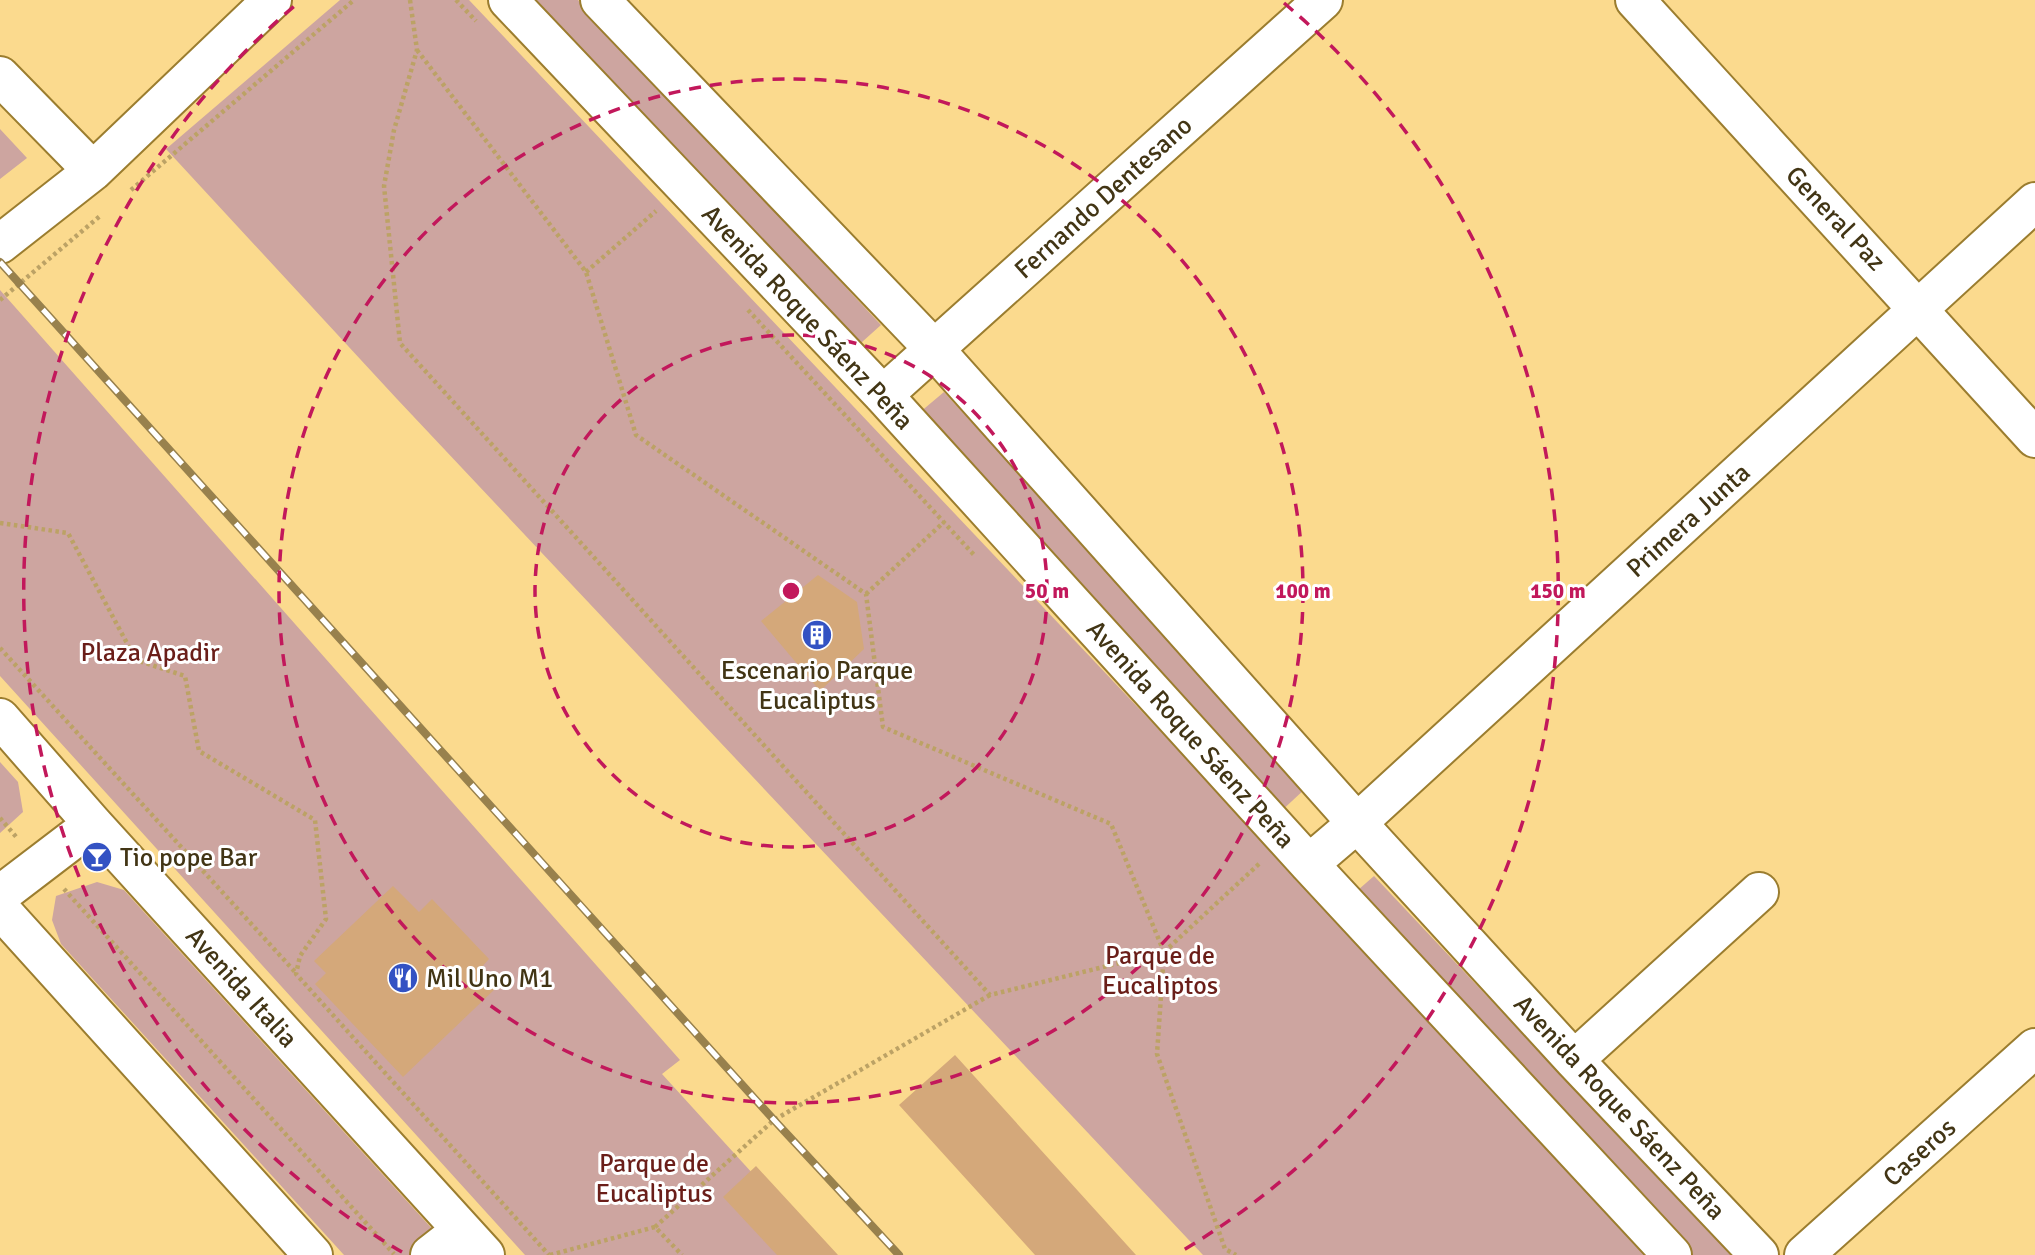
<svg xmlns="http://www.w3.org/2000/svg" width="2035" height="1255" font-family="Signika,sans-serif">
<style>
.green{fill:#cda5a0}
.building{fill:#d4a87a}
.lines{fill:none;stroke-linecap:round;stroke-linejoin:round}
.minor-casing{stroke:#9b7d2f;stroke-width:42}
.path{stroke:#bca265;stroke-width:4.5;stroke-dasharray:3.5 3.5;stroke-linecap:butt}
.minor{stroke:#fff;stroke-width:38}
.rail-casing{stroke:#98814d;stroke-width:8}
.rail{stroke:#fff;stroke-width:5;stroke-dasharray:16;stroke-linecap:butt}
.ring{fill:none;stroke:#c2185b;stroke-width:3.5;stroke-dasharray:12 9}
.labels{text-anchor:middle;stroke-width:6;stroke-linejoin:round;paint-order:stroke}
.street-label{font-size:26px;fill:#423515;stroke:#fff}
.park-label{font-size:26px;fill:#6a1e19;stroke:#fff}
.poi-label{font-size:26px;fill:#423515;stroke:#fff;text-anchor:start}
.centre{fill:#c2185b;stroke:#fff;stroke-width:3.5}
.ring-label{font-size:21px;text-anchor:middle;font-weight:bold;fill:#c2185b;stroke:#fff;stroke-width:6;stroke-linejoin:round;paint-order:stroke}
</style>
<rect width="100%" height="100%" fill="#fbda8e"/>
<!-- green -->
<path class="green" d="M340 0H469L1287 865 1648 1255H1203L397 399 166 149Z
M532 0H578L881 325 852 351Z
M0 129 27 158 0 179Z
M0 290 680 1060 662 1074 827 1255H525L0 676Z
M944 392 1306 788 1278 814 919 413Z
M0 762 18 782 23 812 0 833Z
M1374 876 1731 1255H1679L1350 897Z
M97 882 124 890 456 1255H344L61 944 52 920 56 896Z"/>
<!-- building -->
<path class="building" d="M818 575 857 602 864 649 820 691 761 621Z
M393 886 419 912 432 899 489 959 478 971 495 989 403 1077 315 984 326 973 314 961Z
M955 1055 1136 1255H1035L899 1105Z
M756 1166 838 1255H777L723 1197Z"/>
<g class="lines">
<!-- minor casing -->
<g class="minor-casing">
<path id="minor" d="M508 0 883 395 1309 864 1672 1255
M600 0 934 349 1357 823 1574 1060 1759 1255
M1635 0 2035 438
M0 76 93 171
M0 244 93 171 272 0
M883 395 1323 0
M0 718 93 824 485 1255
M1309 864 1357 823 2035 202
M0 895 93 824
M0 909 313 1255
M1574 1060 1759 892
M430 1255 462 1230
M1804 1255 2035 1048"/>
</g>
<!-- path -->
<path class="path" d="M410 0 417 50 394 130 384 186 400 343 990 995 1164 952 1260 863
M456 0 476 21
M417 50 586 272 636 435 866 594 883 727 1111 824 1164 952 1157 1054 1225 1249 1236 1255
M131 190 354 0
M586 272 656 211
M0 300 100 216
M748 310 975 556
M0 523 68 533 136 660 185 676 199 751 315 820 326 919 300 956 296 974 549 1255
M866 594 944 522
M0 648 296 973
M0 818 18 839
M64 889 394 1254
M655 1227 774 1120 990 995
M550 1255 655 1227 682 1255"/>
<!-- minor -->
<use href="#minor" class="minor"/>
<!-- rail casing -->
<g class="rail-casing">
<path id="rail" d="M0 262 774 1120 899 1255"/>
</g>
<!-- rail -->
<use href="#rail" class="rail"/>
</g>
<!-- distance rings -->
<g class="ring">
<circle cx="791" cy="591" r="256"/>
<circle cx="791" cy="591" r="512"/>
<path d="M402 1252A767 767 0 0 1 298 3M1284 3A767 767 0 0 1 1180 1252"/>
</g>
<!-- icons -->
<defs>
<g id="building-disc" transform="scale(1.575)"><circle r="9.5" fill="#3352c3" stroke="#fff"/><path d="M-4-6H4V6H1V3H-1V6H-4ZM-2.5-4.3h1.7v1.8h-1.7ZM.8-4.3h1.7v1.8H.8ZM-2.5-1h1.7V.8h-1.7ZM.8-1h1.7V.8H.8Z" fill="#fff"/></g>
<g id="bar-disc" transform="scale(1.575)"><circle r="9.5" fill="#3352c3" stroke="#fff"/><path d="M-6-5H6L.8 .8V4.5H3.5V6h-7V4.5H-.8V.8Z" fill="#fff"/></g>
<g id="restaurant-disc" transform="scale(1.575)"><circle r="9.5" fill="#3352c3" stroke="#fff"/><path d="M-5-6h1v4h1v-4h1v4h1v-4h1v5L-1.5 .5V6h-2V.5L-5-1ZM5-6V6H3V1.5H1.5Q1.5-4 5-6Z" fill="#fff"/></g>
</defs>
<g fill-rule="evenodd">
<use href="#building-disc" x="817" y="635"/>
<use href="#bar-disc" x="97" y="857"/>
<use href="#restaurant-disc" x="403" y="978"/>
</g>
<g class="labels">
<!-- street labels -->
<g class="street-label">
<text transform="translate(1103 197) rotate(-42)" y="9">Fernando Dentesano</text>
<text transform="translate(1836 218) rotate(47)" y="9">General Paz</text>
<text transform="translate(808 317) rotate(47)" y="9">Avenida Roque Sáenz Peña</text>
<text transform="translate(1688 520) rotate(-42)" y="9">Primera Junta</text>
<text transform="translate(1191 734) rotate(48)" y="9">Avenida Roque Sáenz Peña</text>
<text transform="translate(242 987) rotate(48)" y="9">Avenida Italia</text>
<text transform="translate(1620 1107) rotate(47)" y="9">Avenida Roque Sáenz Peña</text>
<text transform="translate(1919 1152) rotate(-42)" y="9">Caseros</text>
</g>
<!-- park labels -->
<g class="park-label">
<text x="150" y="661">Plaza Apadir</text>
<text x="1160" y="964">Parque de<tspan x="1160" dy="30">Eucaliptos</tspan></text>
<text x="654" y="1172">Parque de<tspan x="654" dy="30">Eucaliptus</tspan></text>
</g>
<!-- poi labels -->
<g class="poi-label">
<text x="817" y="679" text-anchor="middle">Escenario Parque<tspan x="817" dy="30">Eucaliptus</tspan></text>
<text x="120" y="866">Tio pope Bar</text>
<text x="426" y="987">Mil Uno M1</text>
</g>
</g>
<circle cx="791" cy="591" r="10" class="centre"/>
<g class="ring-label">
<text x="1047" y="598">50 m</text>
<text x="1303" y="598">100 m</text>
<text x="1558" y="598">150 m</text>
</g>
</svg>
